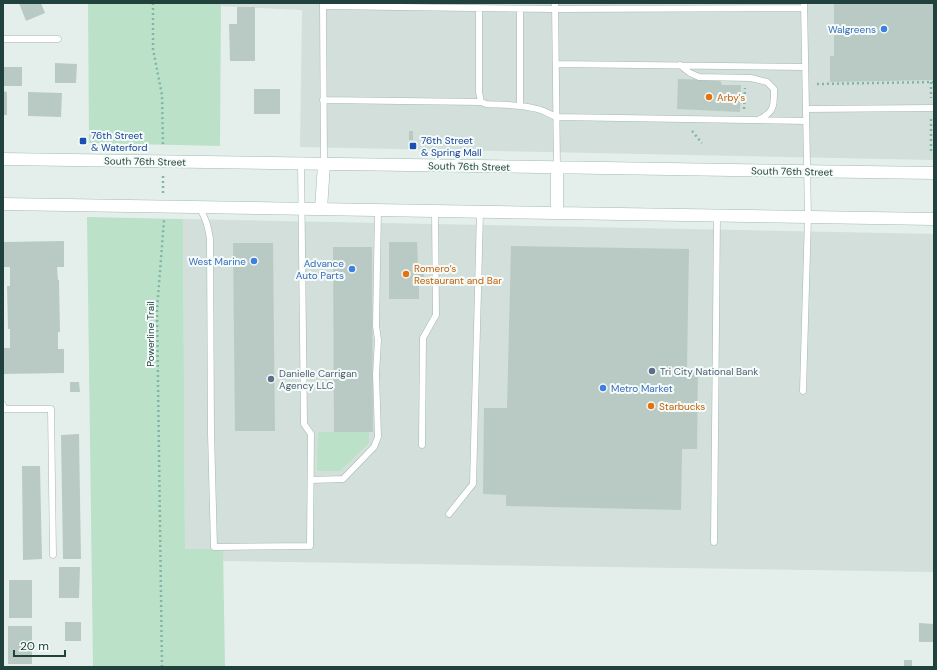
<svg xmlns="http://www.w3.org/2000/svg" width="937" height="670" font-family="'DM Sans',sans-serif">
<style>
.built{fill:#d2dfda}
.green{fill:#bbe1c8}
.building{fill:#b9cac4}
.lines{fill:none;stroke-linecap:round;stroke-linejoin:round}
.service-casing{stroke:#a6b8b3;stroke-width:7}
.secondary-casing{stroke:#a1bcb4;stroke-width:13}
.path{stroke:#82b5a9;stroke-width:2.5;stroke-dasharray:2 3;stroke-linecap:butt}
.service{stroke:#fff;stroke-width:6}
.secondary{stroke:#fff;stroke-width:12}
.shop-dot{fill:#3f7fe0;stroke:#f5fbf8;stroke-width:1.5}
.food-dot{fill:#e8710a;stroke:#f5fbf8;stroke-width:1.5}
.transit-dot{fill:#1a4fb4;stroke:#f5fbf8;stroke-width:1.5}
.service-dot{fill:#5c6f8a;stroke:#f5fbf8;stroke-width:1.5}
.labels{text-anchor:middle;stroke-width:4;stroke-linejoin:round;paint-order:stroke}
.shop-label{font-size:10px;fill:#366cbe;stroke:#f5fbf8;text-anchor:end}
.food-label{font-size:10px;fill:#c56008;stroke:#f5fbf8;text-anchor:start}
.transit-label{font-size:10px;fill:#164399;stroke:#f5fbf8;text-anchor:start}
.street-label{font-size:10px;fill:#21423c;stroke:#f5fbf8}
.service-label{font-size:10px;fill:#4e5e75;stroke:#f5fbf8;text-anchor:start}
</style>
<rect width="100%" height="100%" fill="#e4efeb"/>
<!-- built -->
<path class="built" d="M221 3H934V160L300 147 302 10 221 6Z
M183 219 934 234V572L223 561V550L185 549Z"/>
<!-- green -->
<path class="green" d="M88 3H221L220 146 89 143Z
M87 217 183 219 185 549H223L225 667H93Z
M318 432H369V443L340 471H317Z"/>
<!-- building -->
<path class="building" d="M19 3H41L45 13 26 21Z
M834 3H934V80L830 82V56H834Z
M237 7H255V61H230L229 24H237Z
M55 63 77 64 76 83H55Z
M4 67H22V86H4Z
M678 79 720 80 722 85H741L740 112 677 109Z
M254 89H280V114H254Z
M3 91 7 92V115H3Z
M28 92 62 93 61 117 28 116Z
M409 131H413V140H409Z
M64 241V267H57L58 280H59L60 332H58V349H64V373L3 374V348H10V329H8L7 286H10V267H4V242Z
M389 242H417L418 267H424V281H419V299H389Z
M233 243H273L275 431H235Z
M511 246 689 249 687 368H698L697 449H682L681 510 506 506V495L483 494 484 408H507Z
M333 247H372L373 432H334Z
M70 382H79L80 392H70Z
M79 434 81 559H63L61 435Z
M22 466H40L42 559 23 560Z
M59 567H80L79 598H59Z
M9 580H32V618H9Z
M65 622H81V641H65Z
M919 623 934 624V642H919Z
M8 626H32V664H8Z
M904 660H912V667H904Z"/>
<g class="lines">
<!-- service casing -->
<g class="service-casing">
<path id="service" d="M323 3 324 164
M555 3 557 167
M323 6 555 9 804 8
M479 8V92L481 102 486 104C502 105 521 104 537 109 544 110 550 115 557 117L806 121
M520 9V106
M3 39H58
M556 64 805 67
M680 65 690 73 699 77 751 78 767 82 774 89C774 105 775 111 760 119
M323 100 481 102
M806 109 934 108
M199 208C206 217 208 227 210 239L211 433 214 547 310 546 311 434 304 424 301 163
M803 391 808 217 804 3
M3 405 5 409H51L53 555
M422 445 423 338 436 315 435 211
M311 480 343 479 374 447 378 437 376 374 378 340 376 326 378 210
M449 514 473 484 480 212
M714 542 717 216"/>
</g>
<!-- secondary casing -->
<g class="secondary-casing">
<path id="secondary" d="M3 159 934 173
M3 204 934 219
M321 209 324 164
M557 213V167"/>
</g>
<!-- path -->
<path class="path" d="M153 3V49L162 95 163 147
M931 82V98
M817 84 934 82
M744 109 745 88
M931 119V153
M692 131 702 143
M163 176V193
M162 667 157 310 164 220"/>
<!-- service -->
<use href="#service" class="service"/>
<!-- secondary -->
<use href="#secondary" class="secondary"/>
</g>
<!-- markers -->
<g class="shop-dot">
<circle cx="884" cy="29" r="4"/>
<circle cx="254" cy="261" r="4"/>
<circle cx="352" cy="269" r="4"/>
<circle cx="603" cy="388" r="4"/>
</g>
<g class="food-dot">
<circle cx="709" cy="97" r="4"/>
<circle cx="406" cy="274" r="4"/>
<circle cx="651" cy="406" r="4"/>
</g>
<g class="transit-dot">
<rect x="79" y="137" width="8" height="8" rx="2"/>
<rect x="409" y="142" width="8" height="8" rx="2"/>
</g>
<g class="service-dot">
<circle cx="652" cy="371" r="4"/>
<circle cx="271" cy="379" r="4"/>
</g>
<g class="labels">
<!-- shop labels -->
<g class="shop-label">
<text x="876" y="33">Walgreens</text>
<text x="246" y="265">West Marine</text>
<text x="344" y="267">Advance<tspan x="344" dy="12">Auto Parts</tspan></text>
<text x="611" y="392" text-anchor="start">Metro Market</text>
</g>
<!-- food labels -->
<g class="food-label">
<text x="717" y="101">Arby's</text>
<text x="414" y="272">Romero’s<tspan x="414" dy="12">Restaurant and Bar</tspan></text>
<text x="659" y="410">Starbucks</text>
</g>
<!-- transit labels -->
<g class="transit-label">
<text x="91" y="139">76th Street<tspan x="91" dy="12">&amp; Waterford</tspan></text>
<text x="421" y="144">76th Street<tspan x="421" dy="12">&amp; Spring Mall</tspan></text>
</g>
<!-- street labels -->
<g class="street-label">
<text transform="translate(145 161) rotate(1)" y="4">South 76th Street</text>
<text transform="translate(469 166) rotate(1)" y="4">South 76th Street</text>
<text transform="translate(792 171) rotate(1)" y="4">South 76th Street</text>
<text transform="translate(150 334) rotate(-90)" y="4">Powerline Trail</text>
</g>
<!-- service labels -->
<g class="service-label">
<text x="660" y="375">Tri City National Bank</text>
<text x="279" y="377">Danielle Carrigan<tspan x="279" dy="12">Agency LLC</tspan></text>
</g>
</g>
<!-- border -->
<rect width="937" height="670" fill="none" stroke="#21423c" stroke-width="8"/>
<!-- scale -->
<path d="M14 650v6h51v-6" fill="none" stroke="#21423c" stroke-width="2"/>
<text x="20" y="650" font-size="12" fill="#21423c" stroke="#f5fbf8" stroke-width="3" paint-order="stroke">20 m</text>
</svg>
